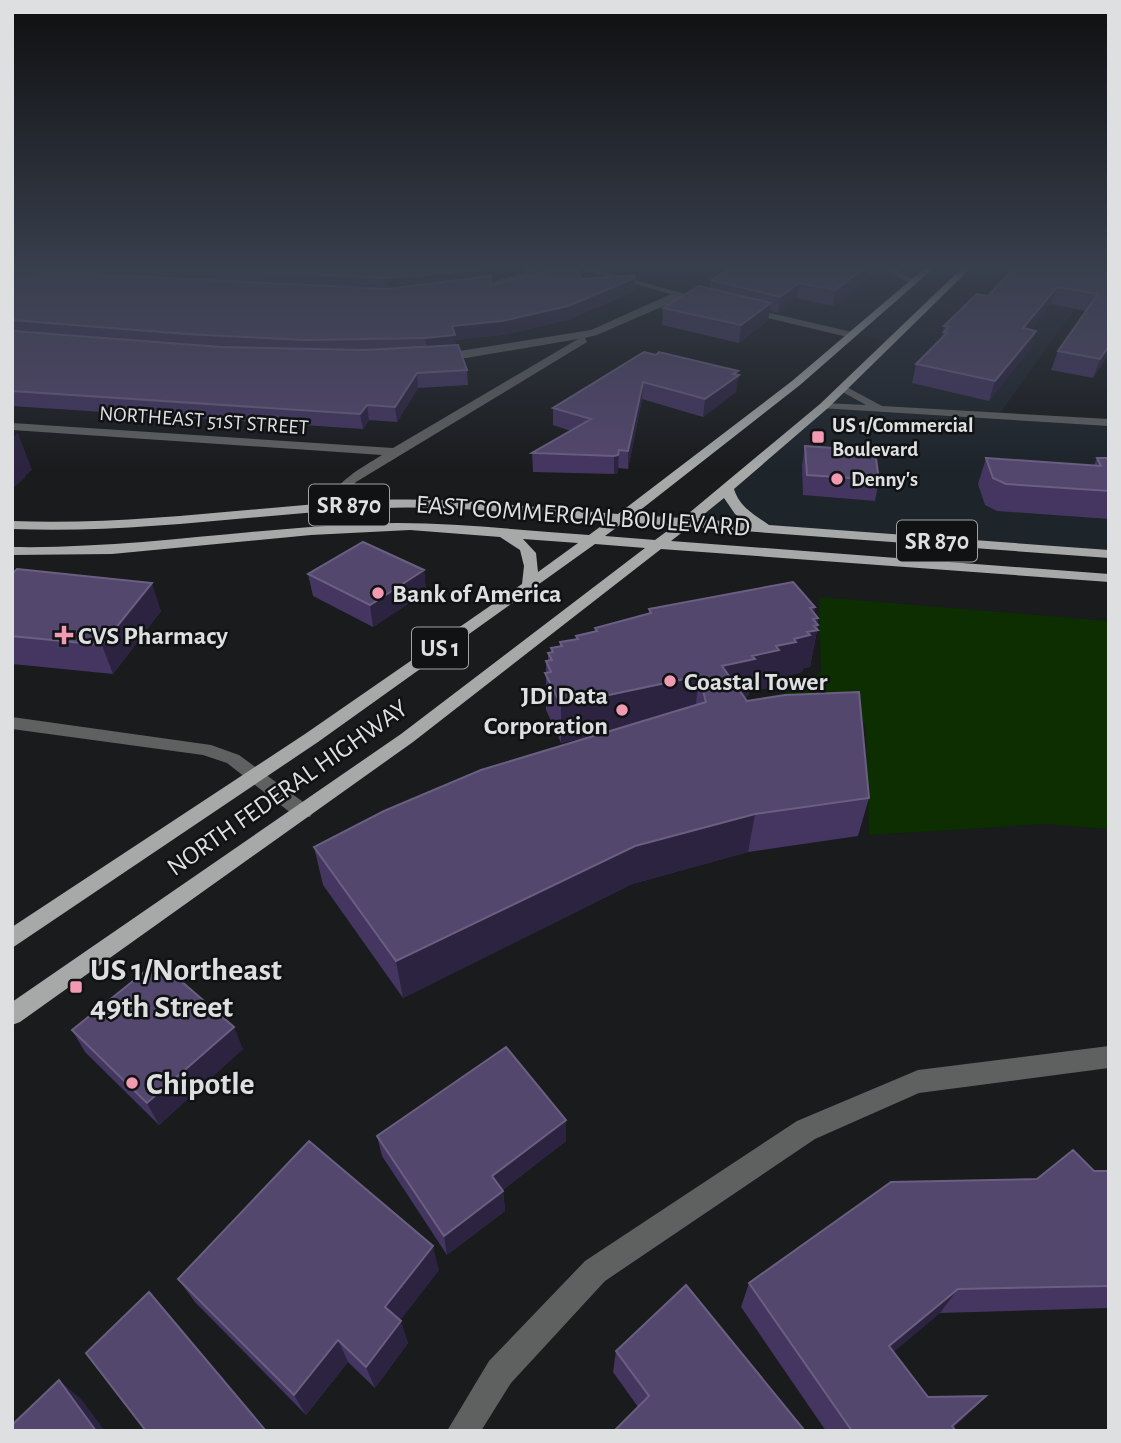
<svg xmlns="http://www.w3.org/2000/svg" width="1121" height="1443" font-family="'Alegreya Sans',sans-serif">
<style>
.built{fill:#1d242a}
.green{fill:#0c2e01}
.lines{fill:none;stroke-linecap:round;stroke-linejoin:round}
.minor{fill:#5f6161;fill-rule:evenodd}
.major{fill:#a6a9a8;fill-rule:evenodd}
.wall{fill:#443561}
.shaded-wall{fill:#2c2340}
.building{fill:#54476e;stroke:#6a5f80;stroke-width:2}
.poi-dot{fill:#f19ab1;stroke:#101214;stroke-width:2.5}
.labels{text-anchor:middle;stroke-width:5;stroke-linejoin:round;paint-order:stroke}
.far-street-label{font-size:21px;fill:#dddfe0;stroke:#101214}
.far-poi-label{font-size:21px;font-weight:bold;fill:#dddfe0;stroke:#101214;text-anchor:start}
.shield{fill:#101214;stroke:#a0a2a3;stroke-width:2}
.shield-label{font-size:24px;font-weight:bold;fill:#dddfe0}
.street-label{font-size:26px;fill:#dddfe0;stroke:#101214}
.poi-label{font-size:26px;font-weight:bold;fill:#dddfe0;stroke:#101214;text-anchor:start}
.near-poi-label{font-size:32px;font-weight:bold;fill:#dddfe0;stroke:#101214;text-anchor:start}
</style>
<rect width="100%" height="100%" fill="#191b1d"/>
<!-- built -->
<path class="built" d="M746 267H1105L998 416 1109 423V555L683 522 823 406 889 342 697 295Z"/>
<!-- green -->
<path class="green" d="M819 597 1109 621V829L1045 824 869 835 866 726 783 694 821 672Z"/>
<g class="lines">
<!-- minor -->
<path class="minor" d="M533 267H544L522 279 473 292 468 289 516 275Z
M572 267H586L689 295 597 335 585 338 587 342 356 482 345 493 336 509 331 510 324 506C338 480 358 470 382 455L12 430V423L393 448 578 339 466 358 438 360 434 359V355L591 330 671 294Z
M882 267H892L917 282 910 284Z
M745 307 856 333 857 335 852 338 742 312 740 310Z
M843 385 882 406 1109 419V426L820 408 818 406 824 403 866 405 839 390 838 388Z
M12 717 211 745 239 755 310 807 313 812 310 817H296L227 763 203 755 12 729Z
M1109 1046V1068L919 1093 815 1139 605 1281 511 1383 481 1431H447L489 1361 585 1261 797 1121 918 1070Z"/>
<!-- major -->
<path class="major" d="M926 267H935L800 385 634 515 683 518 820 404 963 267H972L828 408 734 489C740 508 754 514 769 525L1109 550V558L689 527 671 541 1109 574V582L661 549 413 742 20 1022 12 1025V1002L401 734 645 548 595 544 318 742 12 948V927L305 734 503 597 522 584 524 566 520 550 500 537 410 530 311 535 112 554 12 555V547C130 549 244 529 361 524 437 520 513 530 589 535L608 521C532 515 455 505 379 508 256 514 136 534 12 529V521C135 526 256 506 379 500 458 497 539 508 618 514L792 381ZM724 498 735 514 747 523 698 519ZM624 522 674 526 655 540 605 536ZM523 539 578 543 538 572 536 553Z"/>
</g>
<!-- wall -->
<path class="wall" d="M12 267H492L491 285 581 279 634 291 568 320 502 335 455 340 456 345 467 370 468 385 418 388 397 422 369 420 363 429 12 406Z
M640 267H668L661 271Z
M1109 267V353L1093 378 1051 370 1058 351 1086 311 1051 304 1030 330V349L989 401 912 383 916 364 941 339 944 326 988 296Z
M880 268 833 306 796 298 778 313 770 310 768 320 739 343 662 325 663 308 710 288 711 280 794 269Z
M656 355 738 371 736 392 703 417 642 399 628 469 618 468V473L614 474 533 472 532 453 571 431 553 425V408Z
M805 446 879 480 875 501 803 495 802 466Z
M1109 454V519L997 511 985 505 978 484 986 458 1094 465 1097 458H1107Z
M424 570 426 592 373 627 313 596 308 574Z
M12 574 161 611 113 674 12 664Z
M815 607 814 613 818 618 817 624 818 625 810 667 803 668 802 672 790 675 789 679 773 682 772 687 749 692 748 696 745 697 747 701 869 798 858 836 748 852 632 884 403 998 323 885 314 847 599 734 561 743 546 710V661L548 660V653H551V648L560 646V642L576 639V636L595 632V628L649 614V609Z
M72 1030 243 1049 159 1125 85 1052Z
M566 1120V1141L503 1190 505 1211 447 1255 382 1156 377 1136Z
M1094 1171H1109V1308L940 1313 893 1352 928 1397 966 1416 953 1428 956 1431H826L741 1307 749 1283 1037 1179Z
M439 1270 400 1320 408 1343 375 1388 348 1362 306 1415 195 1302 178 1279Z
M616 1351 805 1431 638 1407 613 1372Z"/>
<!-- shaded-wall -->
<path class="shaded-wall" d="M484 267H492L491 298 388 290 387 278Z
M865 267H880L833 306 836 290Z
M635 278 634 291 568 320 502 335 455 340 456 349 427 352 425 338 452 326Z
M799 283 796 298 778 313 780 297Z
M1057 287 1051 304 1017 347 1023 328Z
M771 303 768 320 739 343 741 325Z
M1036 331 1030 349 989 401 995 381Z
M1109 346V353L1093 378 1100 359Z
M738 371 737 376 739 375 736 392 703 417 705 399Z
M417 373 418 388 397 422 395 407Z
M643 382 642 399 628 469V451Z
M367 405 369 420 363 429 360 414Z
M18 433 32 470 25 476 26 477 12 489V438Z
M619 450 618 473 614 474V456Z
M424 570 426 592 373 627 370 605Z
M152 583 161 611 113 674 102 645Z
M815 607 810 631 813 619 818 618 816 626 818 625 810 667 803 668 802 672 790 675 789 679 773 682 772 687 749 692 748 696 717 703 722 666 794 639 810 608Z
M699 676 695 713 561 743V705Z
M755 814 748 852 632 884 403 998 396 961 635 846Z
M234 1027 243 1049 159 1125 147 1103Z
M566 1120V1141L495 1196 492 1176Z
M503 1191 505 1211 447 1255 444 1236Z
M433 1246 439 1270 393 1330 385 1307Z
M958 1289 940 1313 874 1368 889 1346Z
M401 1321 408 1343 375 1388 366 1367Z
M338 1340 348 1362 306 1415 294 1395Z
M59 1380 82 1400 105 1431H96Z
M986 1396 966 1416 950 1431H948Z"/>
<!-- building -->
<path class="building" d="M170 267H484L475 270 387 278Z
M732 267H782L794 269 798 267H865L836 290 799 283 780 297 711 280Z
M1015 267H1109V346L1100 359 1058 351 1098 294 1057 287 1023 328 1036 331 995 381 916 364 947 333 944 332 949 327 944 326 977 294 988 296Z
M558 268H576L581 279 634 275 635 278 568 306 502 321 452 326 455 335 425 338 306 340 186 334 12 320V270L386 289 491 276 490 286Z
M699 286 771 303 741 325 663 308Z
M12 331 221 347 364 350 458 345 467 370 417 373 395 407 367 405 360 414 12 391Z
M644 352 656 355 659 352 738 371 733 374 739 375 705 399 643 382 628 451 619 450 618 455 614 456 532 453 591 419 553 408Z
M805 446 875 451 879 480 807 475Z
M986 458 1101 466 1097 458H1109V491L1006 484 993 478Z
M363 542 424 570 370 605 308 574Z
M17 569 152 583 102 645 12 636V574Z
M793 582 815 607 810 608 818 618 813 619 818 625 814 626 818 630 807 632 810 635 794 639 796 642 776 646 779 650 752 656 755 659 722 666 747 701 785 695 859 692 869 798 755 814 635 846 396 961 314 847 384 811 481 770 706 702 699 676 561 705 545 673 551 672 546 661 552 660 548 653 553 652 551 648 562 646 560 642 578 639 576 636 597 631 595 628 651 613 649 609Z
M158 961 234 1027 147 1103 72 1030Z
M506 1047 566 1120 492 1176 503 1191 444 1236 377 1136Z
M309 1141 433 1246 385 1307 401 1321 366 1367 338 1340 294 1395 178 1279Z
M1073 1150 1094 1171H1109V1286L958 1289 889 1346 928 1397 986 1396 952 1426 956 1431H852L749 1283 891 1182 1037 1179Z
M686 1285 805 1431H614L649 1396 616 1351Z
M149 1292 266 1431H146L86 1353Z
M59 1380 96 1431H12V1425Z"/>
<!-- sky -->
<linearGradient id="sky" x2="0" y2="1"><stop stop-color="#0e0f10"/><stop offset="0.57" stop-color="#383f4c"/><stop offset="1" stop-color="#383f4c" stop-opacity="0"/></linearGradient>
<rect width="1121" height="469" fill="url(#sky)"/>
<!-- markers -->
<g class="poi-dot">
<rect x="811" y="430" width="14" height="14" rx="3.5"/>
<circle cx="837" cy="479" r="7"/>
<circle cx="378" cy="593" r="7"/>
<path d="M60.5 624.5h7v7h7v7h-7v7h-7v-7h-7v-7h7z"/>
<circle cx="670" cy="681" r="7"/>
<circle cx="622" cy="710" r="7"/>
<rect x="69" y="980" width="14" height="14" rx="3.5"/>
<circle cx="132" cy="1083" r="7"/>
</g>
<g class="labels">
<!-- far-street labels -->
<g class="far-street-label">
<text transform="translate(204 420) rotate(4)" y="7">NORTHEAST 51ST STREET</text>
</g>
<!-- far-poi labels -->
<g class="far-poi-label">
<text x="832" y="432">US 1/Commercial<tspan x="832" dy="24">Boulevard</tspan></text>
<text x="851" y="486">Denny's</text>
</g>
<!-- shield labels -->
<g class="shield">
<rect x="309" y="484.5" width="80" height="41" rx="5"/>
<rect x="897" y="520.5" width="80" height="41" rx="5"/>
<rect x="412" y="627.5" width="56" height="41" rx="5"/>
</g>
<g class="shield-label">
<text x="349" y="513">SR 870</text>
<text x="937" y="549">SR 870</text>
<text x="440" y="656">US 1</text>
</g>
<!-- street labels -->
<g class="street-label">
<text transform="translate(583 515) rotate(4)" y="9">EAST COMMERCIAL BOULEVARD</text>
<text transform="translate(287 787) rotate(-35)" y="9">NORTH FEDERAL HIGHWAY</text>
</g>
<!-- poi labels -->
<g class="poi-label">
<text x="392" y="602">Bank of America</text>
<text x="78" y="644">CVS Pharmacy</text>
<text x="684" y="690">Coastal Tower</text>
<text x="608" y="704" text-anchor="end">JDi Data<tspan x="608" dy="30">Corporation</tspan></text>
</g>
<!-- near-poi labels -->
<g class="near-poi-label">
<text x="90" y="980">US 1/Northeast<tspan x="90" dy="37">49th Street</tspan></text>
<text x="146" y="1094">Chipotle</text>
</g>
</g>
<!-- border -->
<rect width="1121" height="1443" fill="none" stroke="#dddfe0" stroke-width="28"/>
</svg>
